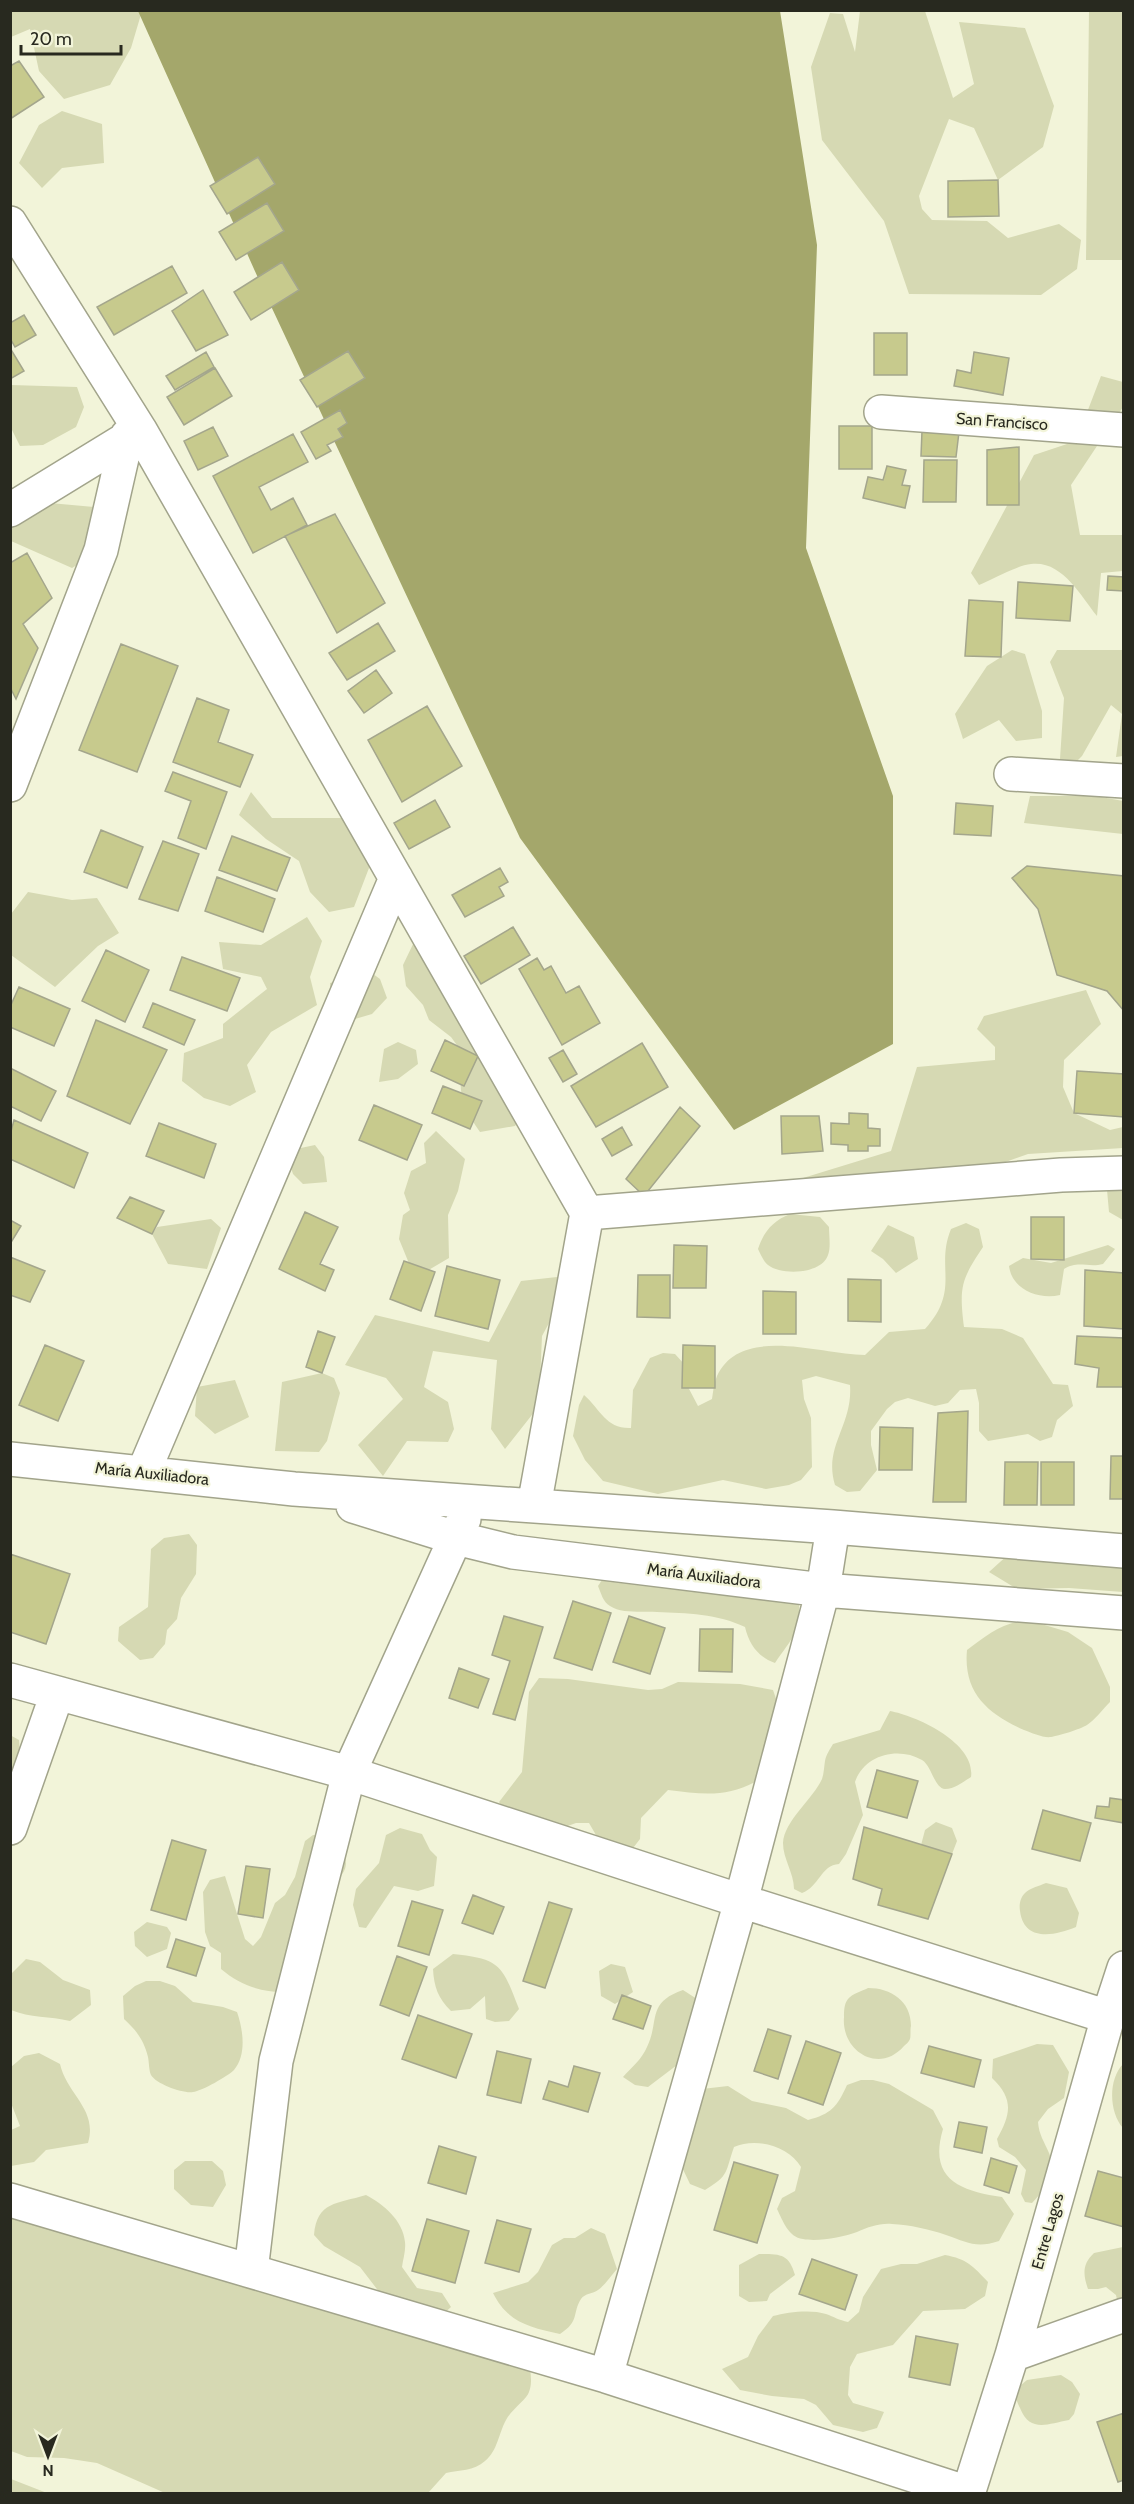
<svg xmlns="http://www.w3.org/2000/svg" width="1134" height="2504" font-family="Cabin,sans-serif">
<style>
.green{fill:#d6d9b3}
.water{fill:#a4a76b}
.building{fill:#c7ca8d;stroke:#a4a68c;stroke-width:1.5}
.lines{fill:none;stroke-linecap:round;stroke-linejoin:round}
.minor-casing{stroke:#a2a48b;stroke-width:36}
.minor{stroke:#fff;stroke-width:33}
.labels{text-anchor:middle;stroke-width:4.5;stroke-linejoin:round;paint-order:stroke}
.street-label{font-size:16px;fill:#28291f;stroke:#f2f4d9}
</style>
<rect width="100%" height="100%" fill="#f2f4d9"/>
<!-- green -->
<path class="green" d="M11 11H142L131 48 110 85 64 99 39 71 30 29 11 37Z
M860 11H925L953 98 974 84 959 22 1025 28 1054 106 1043 147 998 180 974 128 949 119 919 196 922 209 932 220 987 221 1008 238 1059 224 1081 240 1077 269 1041 295 909 294 884 221 822 140 811 67 830 13 843 14 855 52Z
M1089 11H1123V260H1086Z
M62 111 102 124 104 163 62 168 42 188 19 163 39 125Z
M1101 376 1123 382V407L1071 485 1080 535H1123V571L1101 573 1097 616C1080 595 1062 560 1031 564 1018 565 991 580 979 585L971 573 1034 455 1076 441Z
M11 385 77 387 84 407 76 427 43 445 20 446 11 428Z
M50 503 94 507 101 550 72 568 11 541 10 527Z
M1012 650 1025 654 1042 711V738L1016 741 999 720 963 739 955 714 987 666Z
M1057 650H1123V756L1116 757 1122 714 1111 705 1082 756 1072 766 1060 759 1064 698 1050 662Z
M251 792 272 818H343L367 840 369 868 354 907 329 912 310 892 299 861 266 839 239 815Z
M1030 796H1096L1123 801V834L1024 823Z
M28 892 72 900 97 898 119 933 98 946 55 987 11 955V914Z
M307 917 322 941 310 977 317 1005 271 1032 247 1065 256 1092 230 1106 204 1098 182 1081 184 1053 223 1038V1024L267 989 261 977 223 969 219 942 261 945Z
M415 940 521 1117 515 1126 480 1132C460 1103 457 1090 464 1055L451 1037 429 1020 423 1005 406 986 403 965Z
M369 971 380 979 387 998 372 1014 355 1019 331 1001 330 983Z
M1086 990 1101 1024 1064 1060 1063 1087 1074 1113 1110 1130 1123 1127V1148L1028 1154 905 1198 823 1205 803 1178 891 1151 917 1067 995 1060V1047L977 1029 984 1016Z
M398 1042 416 1050 418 1064 398 1079 379 1082 384 1049Z
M436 1131 465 1159 458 1191 448 1215 449 1258 415 1278 399 1239 403 1215 410 1210 404 1193 411 1171 426 1163 424 1143Z
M315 1145 324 1157 327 1182 303 1184 293 1174 288 1159 296 1149Z
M1123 1183V1220L1109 1212 1107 1190Z
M790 1214 820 1217 829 1227C829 1235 831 1248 828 1255 822 1274 782 1276 768 1265 764 1262 761 1255 758 1249 764 1231 773 1221 790 1214Z
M211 1219 221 1228 207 1269 168 1264 152 1234 157 1227Z
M966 1223 979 1229 983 1247C961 1280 959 1287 964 1327L1002 1329 1023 1338 1053 1384 1068 1385 1073 1406 1057 1420 1052 1437 1040 1441 1028 1434 988 1441 979 1431V1403L976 1389 960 1390 948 1403 935 1406 908 1398 895 1402 887 1409 871 1431V1445L877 1470 860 1491 847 1492 835 1485C823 1446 853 1426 850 1385L816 1376 802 1380 804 1399 811 1418 812 1467 801 1480 789 1485 766 1489 723 1480 658 1494 603 1481 585 1460 573 1436 579 1405 584 1395C601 1410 606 1429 631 1428L633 1390 650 1358 663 1353 675 1354 685 1365 688 1387 698 1406 712 1399C713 1392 714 1383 717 1376 741 1324 821 1355 865 1355L889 1332 925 1329C961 1289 935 1268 951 1229Z
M888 1225 914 1237 918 1259 896 1273 883 1259 871 1251Z
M1108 1245 1115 1249 1103 1264C1088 1268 1078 1260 1064 1269L1060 1295C1039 1300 1012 1290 1009 1266L1023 1258 1051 1263Z
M575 1275 542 1336 539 1406 505 1449 491 1429 497 1360 433 1351 424 1387 448 1402 454 1429 448 1442 407 1441 383 1476 358 1445 403 1399 386 1378 345 1365 375 1315 489 1342 521 1281Z
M322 1373 334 1378 340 1393 327 1441 319 1452 275 1451 282 1382Z
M235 1380 249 1417 215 1434 195 1416 197 1387Z
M189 1534 197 1545 196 1574 181 1598 177 1619 167 1630 165 1644 153 1658 140 1660 118 1641 119 1627 148 1607 151 1549 164 1538Z
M1010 1553 1123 1566V1592L1069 1588 1017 1589 989 1572Z
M617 1575 799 1601C800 1633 793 1637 775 1663 758 1657 749 1644 745 1627 718 1614 686 1613 657 1612 643 1611 622 1614 610 1606 603 1602 601 1593 598 1586L602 1580Z
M1028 1620 1068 1632 1092 1648 1110 1687V1702C1103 1709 1095 1720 1087 1725 1081 1729 1058 1736 1051 1737 1043 1738 1032 1733 1024 1730 988 1714 963 1693 967 1650 987 1635 1002 1622 1028 1620Z
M539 1678 568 1679 648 1690 662 1689 678 1682 740 1684 773 1690 780 1710 755 1782C725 1798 701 1794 668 1790L641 1818 640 1839 630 1852 600 1842 589 1823H576L551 1832H521L499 1802 522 1772 529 1692Z
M890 1711C917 1716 976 1743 971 1777 963 1782 955 1789 945 1789 934 1788 932 1766 922 1760 898 1746 864 1755 855 1782L863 1815 846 1854 839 1864C821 1865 819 1887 802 1893L794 1889C794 1873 783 1859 783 1843 784 1821 813 1799 822 1779 824 1773 824 1767 825 1761 826 1755 830 1749 833 1744L880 1730Z
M10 1735 19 1740 20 1754 11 1773Z
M936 1822 952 1828 957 1841 952 1854 945 1859 920 1849 925 1830Z
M400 1828 422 1834 430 1850 437 1857 434 1886 418 1891 394 1886 366 1928 359 1927 353 1905 356 1889 379 1863 386 1835Z
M313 1835 329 1836C347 1854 355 1867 331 1885L289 1992C263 1993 241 1986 221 1969V1953L210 1946 205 1932 203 1892 210 1880 225 1876 245 1939 253 1946 261 1937 275 1903 285 1895 295 1877 305 1841Z
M1046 1883 1067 1888 1079 1913 1076 1927C1054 1936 1024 1942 1020 1911 1019 1905 1020 1898 1025 1893 1030 1888 1039 1886 1046 1883Z
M147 1922 167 1927 171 1933 167 1949 147 1957 135 1946 134 1932Z
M453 1954C502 1959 502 1966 519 2009L509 2021 495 2022 486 2019 485 1996 470 2009 451 2011C438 1998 434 1987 433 1969Z
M26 1959 40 1962 63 1980 90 1990 91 2005 70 2021C50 2016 30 2018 11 2010V1974Z
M611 1964 625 1967 633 1992 615 2004 601 1996 599 1971Z
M146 1981H160L175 1986 193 2002 223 2007 237 2012C243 2029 247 2055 234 2070 228 2076 202 2091 193 2092 184 2094 156 2084 151 2075 149 2071 149 2062 148 2057 144 2040 136 2030 124 2019L123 1996 135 1986Z
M868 1988C891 1988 911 2001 911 2026 910 2029 911 2036 910 2039 909 2042 906 2044 904 2046 879 2075 841 2051 844 2017 844 2011 844 2004 848 1999 852 1994 862 1991 868 1988Z
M683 1990 700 2001 677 2065 648 2087 635 2085 623 2077C632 2067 642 2059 647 2047 660 2020 646 2003 683 1990Z
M1037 2044 1053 2045 1069 2072 1064 2098 1048 2109 1038 2122C1039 2135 1044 2141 1049 2153 1058 2173 1045 2189 1032 2203L1025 2202 1021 2194 1026 2170 1015 2157 999 2147 997 2139C1011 2114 1014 2099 992 2078L993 2059Z
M39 2053 60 2064C67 2095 98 2109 88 2143L46 2150 34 2162 11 2166V2130L20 2126 11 2103V2067L24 2056Z
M1123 2064V2128C1109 2112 1108 2080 1123 2064Z
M861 2080H873L889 2084 933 2110 943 2129C928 2179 960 2191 1002 2197L1014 2214 999 2241C976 2249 967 2242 946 2235 929 2229 910 2225 892 2224 879 2223 869 2227 857 2232 843 2237 818 2242 803 2239 788 2237 783 2221 777 2209L782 2198 795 2191 801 2167C789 2146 756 2137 734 2147 725 2172 730 2175 705 2190L690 2184 678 2159 702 2089 728 2086 752 2101 786 2108 808 2120C831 2114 837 2107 847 2085Z
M185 2161H212L223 2171 226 2185 213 2207 191 2205 174 2189V2170Z
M366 2195C383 2204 403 2220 405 2242 406 2250 403 2259 402 2267L417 2288 442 2293 451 2307 441 2316 418 2313 404 2299H394L380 2293 360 2267 324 2246 314 2235C317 2201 337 2204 366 2195Z
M10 2204 529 2360C530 2371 533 2382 529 2392 527 2399 511 2410 506 2420 498 2435 498 2450 485 2461 474 2471 459 2470 446 2473L428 2493H165L97 2463 64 2458 27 2457 11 2451Z
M591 2228 605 2234 617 2269C611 2276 605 2285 598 2290 593 2294 585 2293 581 2299 572 2313 580 2321 560 2334 530 2327 508 2323 493 2293L528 2282 538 2272 552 2245 564 2238H575Z
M1123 2247V2307L1118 2304 1116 2295 1106 2287 1098 2289H1088C1083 2275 1082 2264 1094 2253Z
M759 2254C781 2254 789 2254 795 2275L770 2294 767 2301 749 2302 739 2296V2265Z
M945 2255C967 2259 973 2266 988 2282L985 2296 965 2309 923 2311 893 2345 857 2354 850 2367 848 2395 853 2403 884 2412 877 2428 863 2432 833 2425 816 2405 804 2399 772 2396 740 2390 722 2369 748 2357 758 2336 773 2316C788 2312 811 2309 826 2314 834 2317 839 2320 848 2322L859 2312 863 2297 881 2269 901 2264H917Z
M1061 2375 1072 2382 1080 2394 1074 2414 1069 2420C1047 2424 1030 2433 1020 2408 1017 2402 1015 2397 1015 2390L1027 2380Z
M10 2479H11L47 2493H11Z"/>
<!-- water -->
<path class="water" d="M138 11H780L817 245 806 548 893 796V1044L734 1130 520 838 263 289Z"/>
<!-- building -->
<path class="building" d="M19 61 44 97 10 119V66Z
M258 157 275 184 227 214 210 186Z
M998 180 999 216 948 217V181Z
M267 203 284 231 236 260 219 232Z
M282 262 299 290 251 320 234 292Z
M172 266 187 293 114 335 97 307Z
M203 290 228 335 196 351 172 311Z
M24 315 36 335 15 347 10 338V323Z
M874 333H907V375H874Z
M10 348 24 371 10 379Z
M348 351 365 378 317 407 300 380Z
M206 352 214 367 175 390 166 376Z
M974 352 1009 358 1003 395 954 386 957 370 971 373Z
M215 368 232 396 184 425 167 397Z
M340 410 347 423 338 429 343 437 327 445 331 451 316 459 301 432Z
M839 426H872V469H839Z
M213 427 228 456 198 470 184 441Z
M922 431 959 432 956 457 921 456Z
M293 434 308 462 259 487 271 510 293 498 307 525 253 553 213 476Z
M1019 447V505H987V450Z
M924 460H957L956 502H923Z
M887 466 906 470 902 485 910 486 905 508 863 498 868 477 883 480Z
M335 514 385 603 337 633 285 536Z
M27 553 52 598 23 624 38 648 16 699 10 687V563Z
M1108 576 1124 577V591L1107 590Z
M1018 582 1073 586 1070 621 1016 618Z
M969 600 1003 602 1001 657 965 656Z
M378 623 395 651 347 680 329 653Z
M121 644 178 666 137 772 79 750Z
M376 670 392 693 364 713 348 691Z
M197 698 229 710 218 742 253 755 240 787 173 762Z
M427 706 462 766 402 802 368 740Z
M173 772 227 792 206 849 178 838 191 801 165 791Z
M435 800 450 827 409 849 394 823Z
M956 803 993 806 991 836 954 834Z
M101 830 143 847 127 888 84 872Z
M232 836 290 858 277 891 219 870Z
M163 841 199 854 178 911 139 899Z
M1027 866 1124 876V1011L1107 991 1057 975 1038 909 1012 878Z
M500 868 508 882 499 887 504 896 465 917 452 895Z
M217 877 275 899 263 932 205 911Z
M513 927 530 955 481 984 464 956Z
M106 950 149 970 125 1022 82 1001Z
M182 957 240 978 227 1011 170 990Z
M537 958 544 970 551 966 566 993 579 986 600 1023 562 1045 519 969Z
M19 987 70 1009 54 1046 10 1027V1007Z
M153 1003 195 1020 184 1045 143 1027Z
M96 1020 167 1050 130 1124 67 1096Z
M445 1040 478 1056 464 1086 431 1071Z
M642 1043 668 1087 596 1127 571 1086Z
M563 1050 577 1074 563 1082 549 1058Z
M10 1068 56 1091 41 1121 10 1106Z
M1077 1071 1124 1074V1117L1074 1113Z
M443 1086 482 1101 470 1129 432 1113Z
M374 1105 422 1125 407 1160 359 1140Z
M680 1107 700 1126 644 1196 626 1179Z
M849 1113 868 1114V1128L880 1129V1146H868V1151H848V1145L831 1144V1123L849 1124Z
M781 1116H819L823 1151 782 1154Z
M14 1120 88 1153 74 1188 10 1159V1135Z
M159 1123 216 1144 204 1178 146 1156Z
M622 1127 632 1145 612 1156 602 1139Z
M130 1197 164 1211 152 1234 117 1218Z
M305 1212 338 1227 320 1264 334 1270 325 1291 279 1269Z
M1031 1217H1064V1260L1031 1259Z
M10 1220 21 1226 10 1244Z
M674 1245 707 1246 706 1288H673Z
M10 1257 45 1271 30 1302 10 1295Z
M404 1261 435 1272 421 1311 390 1299Z
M447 1266 500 1280 488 1329 435 1316Z
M1085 1270 1124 1273V1329L1084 1326Z
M638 1275H670V1318L637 1317Z
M848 1279 881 1280V1322L848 1321Z
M763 1291 796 1292V1334H763Z
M318 1331 335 1337 322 1373 306 1367Z
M1077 1336 1124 1338V1387H1097L1099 1368 1075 1364Z
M45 1345 84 1361 58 1421 19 1405Z
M683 1345 715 1346V1388H682Z
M968 1411 966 1502H933L938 1413Z
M880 1427 913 1428 912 1470H879Z
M1111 1456H1124V1499H1110Z
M1005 1462H1038L1037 1505H1004Z
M1041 1462H1074V1505H1041Z
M10 1554 70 1574 46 1644 10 1632Z
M573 1601 611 1613 592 1670 554 1658Z
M504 1616 543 1627 515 1720 493 1714 510 1661 492 1655Z
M629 1616 665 1628 650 1674 613 1662Z
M700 1629H733L732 1672 699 1671Z
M459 1668 489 1679 478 1708 449 1698Z
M877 1770 918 1781 907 1818 867 1807Z
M1110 1798 1124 1800V1823L1095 1818 1097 1806 1109 1807Z
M1043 1810 1091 1823 1080 1861 1032 1849Z
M864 1827 952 1854 928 1919 878 1905 882 1889 853 1879Z
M172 1840 206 1850 186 1920 151 1910Z
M246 1866 270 1869 263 1918 238 1914Z
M473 1895 504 1907 493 1934 462 1923Z
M412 1901 443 1910 429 1955 398 1946Z
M549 1902 572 1909 545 1988 523 1981Z
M176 1939 205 1948 196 1976 167 1967Z
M397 1956 427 1967 409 2016 380 2005Z
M622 1995 651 2006 643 2029 613 2019Z
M418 2015 472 2034 456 2078 402 2059Z
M768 2029 791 2036 778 2079 754 2071Z
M806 2041 841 2053 823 2105 788 2093Z
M929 2046 981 2060 974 2087 921 2073Z
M497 2051 531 2059 521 2103 487 2095Z
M574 2066 600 2073 588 2112 543 2099 549 2081 568 2087Z
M959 2122 987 2127 982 2153 954 2147Z
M439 2146 476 2157 466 2194 428 2183Z
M991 2158 1017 2166 1009 2193 984 2185Z
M734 2162 778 2175 757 2243 714 2230Z
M1098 2171 1124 2178V2227L1085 2216Z
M427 2219 469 2231 455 2283 412 2271Z
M497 2220 531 2229 519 2272 485 2263Z
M812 2259 857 2275 845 2310 799 2294Z
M916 2336 958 2344 950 2385 909 2377Z
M1124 2413V2480L1118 2482 1097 2422Z"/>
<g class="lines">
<!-- minor casing -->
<g class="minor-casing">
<path id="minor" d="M10 223 140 430 587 1213 534 1506
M881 412 1124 430
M10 510 139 431
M1011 774 1124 781
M10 785 101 550 127 436
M587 1213 1061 1175 1124 1173
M10 1459 294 1489 833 1527 1124 1551
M144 1471 396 878
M353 1506 456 1538 513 1552 823 1590 1124 1613
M10 1680 349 1773 741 1901 1108 2017
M10 1828 57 1694
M10 2200 606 2376 968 2493
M251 2271 276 2061 349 1773 464 1519
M1012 2355 1124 2315
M606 2376 741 1901 823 1590 833 1527
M968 2494 1012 2355 1108 2017 1124 1968"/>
</g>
<!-- minor -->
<use href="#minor" class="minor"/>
</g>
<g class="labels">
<!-- street labels -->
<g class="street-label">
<text transform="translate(1002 421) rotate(4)" y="6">San Francisco</text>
<text transform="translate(152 1473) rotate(6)" y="6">María Auxiliadora</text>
<text transform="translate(704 1575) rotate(7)" y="6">María Auxiliadora</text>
<text transform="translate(1047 2231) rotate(-74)" y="6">Entre Lagos</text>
</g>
</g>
<!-- border -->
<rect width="1134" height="2504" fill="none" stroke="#28291f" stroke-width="24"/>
<!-- north arrow -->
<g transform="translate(48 2456) rotate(180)" stroke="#f2f4d9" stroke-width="4.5" paint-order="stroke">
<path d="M0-4.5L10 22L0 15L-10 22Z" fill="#28291f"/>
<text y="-9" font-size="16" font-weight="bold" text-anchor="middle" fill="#28291f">N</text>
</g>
<!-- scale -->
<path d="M21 45v9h100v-9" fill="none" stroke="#28291f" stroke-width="3"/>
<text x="30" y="45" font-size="18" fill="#28291f" stroke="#f2f4d9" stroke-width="4.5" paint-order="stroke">20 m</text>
</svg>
